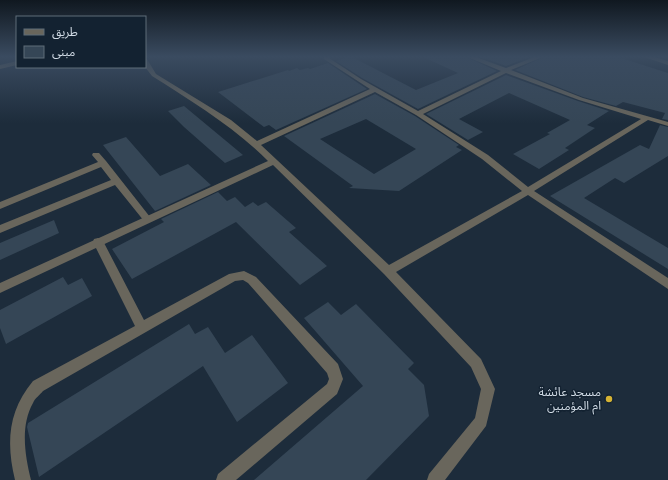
<svg xmlns="http://www.w3.org/2000/svg" width="668" height="480" font-family="Poppins,'Noto Sans Arabic',sans-serif">
<style>
.building{fill:#354656;fill-rule:evenodd}
.lines{fill:none;stroke-linecap:round;stroke-linejoin:round}
.lane{fill:#69665c;fill-rule:evenodd}
.street{fill:#69665c;fill-rule:evenodd}
.poi-dot{fill:#d7b434;stroke:#132231;stroke-width:1.5}
.labels{text-anchor:middle;stroke-width:3;stroke-linejoin:round;paint-order:stroke}
.near-poi-label{font-size:12px;fill:#d1dbe5;stroke:#132231;text-anchor:end}
</style>
<rect width="100%" height="100%" fill="#1d2c3b"/>
<!-- building -->
<path class="building" d="M350 56 416 90 458 73 421 56H464L497 71 418 109 362 78 336 61Z
M478 56H532L506 66Z
M546 56H615L668 73V120L662 119 665 113 623 102 616 106 583 97 515 70Z
M328 63 367 89 276 130 269 125 264 127 218 92 288 70 289 71 297 68 300 70 308 68 310 69Z
M506 75 578 101 609 111 587 125 595 128 565 148 569 150 539 169 513 154 550 134 547 133 570 120 509 93 459 119 483 132 468 140 426 114Z
M375 94 415 116 459 145 456 147 462 150 399 191 349 188 353 186 284 136ZM366 119 416 149 374 174 320 139Z
M184 106 243 155 225 163 184 127 168 111Z
M660 125 668 127V156L624 183 615 178 584 198 668 248V269L550 196 640 145 649 149Z
M126 137 160 176 188 164 211 185 155 211 103 145Z
M218 192 227 201 235 197 245 207 253 202 258 206 266 202 296 228 289 232 327 266 300 285 236 222 132 279 112 249 164 222 161 219Z
M54 220 59 233 0 260V243Z
M63 277 68 285 82 278 92 296 6 344 0 328V310Z
M328 302 341 315 356 304 414 363 408 369 424 385 429 416 366 480H254L363 386 304 318Z
M189 324 195 334 208 327 225 353 252 335 288 383 237 422 203 366 39 477 27 427 28 423Z"/>
<g class="lines">
<!-- lane -->
<path class="lane" d="M93 153H99L106 161 150 217 152 219 150 221H144L115 185 0 233V225L111 180 101 167 0 209V202L98 162 92 155Z
M98 238 102 239 144 320 229 274 244 271 256 277 338 364 343 379 337 394 236 480H216L218 474 327 384 329 379 327 373 248 283 243 280 235 281 43 391C40 395 35 398 33 403 20 426 25 456 31 480H15C6 443 8 411 33 381L135 326 93 242 94 239Z"/>
<!-- street -->
<path class="street" d="M324 56H330L329 58 361 79 418 111 501 71 465 56H473L506 68 537 56H545L511 70 583 98 668 122V126L648 120 534 191 668 278V289L528 195 396 272 481 359 495 389 486 426 445 480H427L429 474 475 418 481 389 471 367 384 274 273 165 0 293V283L268 161C234 127 193 102 152 76L145 67V58L147 59 156 74 231 120 257 141 370 89 324 59ZM506 73 579 100 641 119 528 187 488 155 423 114ZM375 92 416 115 482 159 522 191 389 265 261 145Z
M641 56H651L668 61V65Z
M17 61V65L0 69V65Z"/>
</g>
<!-- sky -->
<linearGradient id="sky" x2="0" y2="1"><stop stop-color="#101820"/><stop offset="0.46" stop-color="#3a4b60"/><stop offset="1" stop-color="#3a4b60" stop-opacity="0"/></linearGradient>
<rect width="668" height="123" fill="url(#sky)"/>
<!-- markers -->
<circle class="poi-dot" cx="609" cy="399" r="4"/>
<g class="labels">
<!-- near-poi labels -->
<g class="near-poi-label">
<text x="601" y="396">مسجد عائشة<tspan x="601" dy="14">ام المؤمنين</tspan></text>
</g>
</g>
<!-- legend -->
<rect x="16" y="16" width="130" height="52" fill="#132231" stroke="#5f6c79"/>
<rect x="24" y="29" width="20" height="6" fill="#69665c" stroke="#5f6c79"/>
<text x="52" y="36" font-size="12" fill="#d1dbe5">طريق</text>
<rect x="24" y="46" width="20" height="12" fill="#354656" stroke="#5f6c79"/>
<text x="52" y="56" font-size="12" fill="#d1dbe5">مبنى</text>
</svg>
